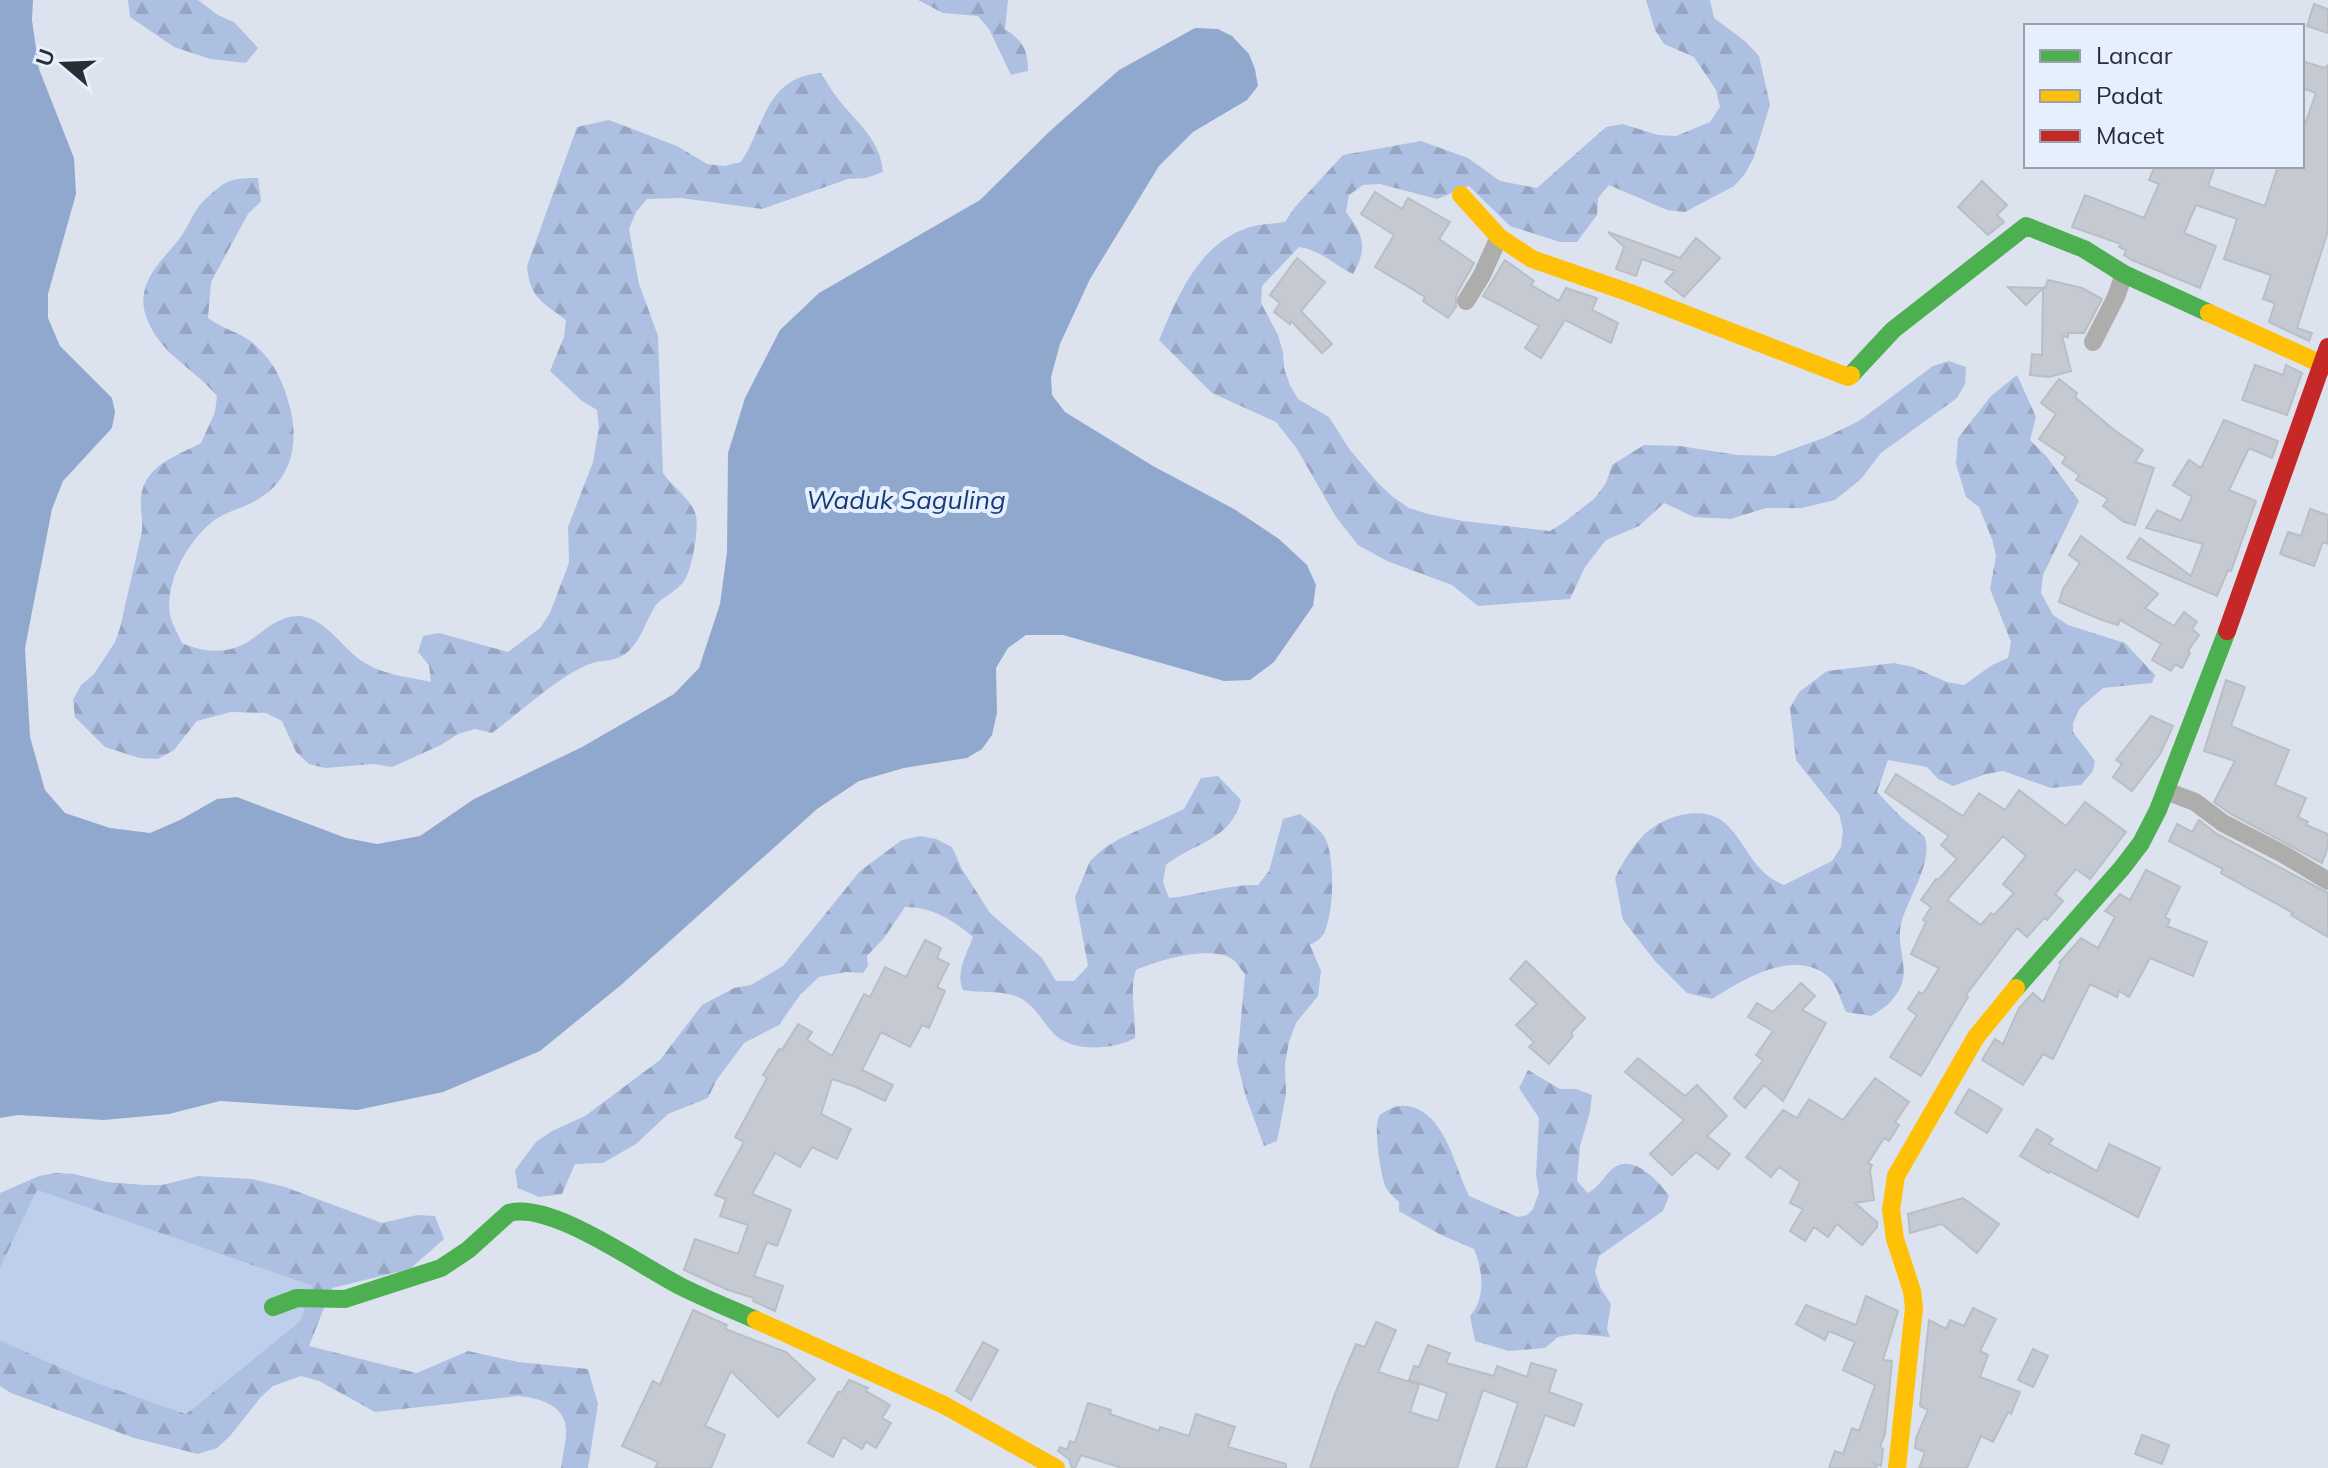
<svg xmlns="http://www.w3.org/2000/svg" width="2328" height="1468" font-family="Mulish,sans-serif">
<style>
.green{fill:#becfec}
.forest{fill:url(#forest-firs)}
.water{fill:#91a8ce}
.building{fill:#c5cad2;stroke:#b9bec6;stroke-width:2;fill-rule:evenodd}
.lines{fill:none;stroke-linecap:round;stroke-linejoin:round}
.street{stroke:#adadac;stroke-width:18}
.fast{stroke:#4caf50;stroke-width:18}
.slow{stroke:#ffc107;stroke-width:18}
.jam{stroke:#c62828;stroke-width:18}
.labels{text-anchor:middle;stroke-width:8;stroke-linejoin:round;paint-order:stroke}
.water-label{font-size:26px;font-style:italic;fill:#193a79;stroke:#e6effe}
</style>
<defs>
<pattern id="forest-firs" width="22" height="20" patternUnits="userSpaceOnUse" patternTransform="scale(2)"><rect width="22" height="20" fill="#adc0e2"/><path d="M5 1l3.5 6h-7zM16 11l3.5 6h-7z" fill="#95a5c2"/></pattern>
</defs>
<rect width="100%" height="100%" fill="#dde3ee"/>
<!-- green -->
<path class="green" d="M37 1190 312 1286 300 1321 186 1414 83 1378 0 1340V1268Z"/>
<!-- forest -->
<path class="forest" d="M128 0H198L218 15 234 22 258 48 246 63 210 59 174 47 130 17Z
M918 0H1008L1005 29C1023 41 1028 50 1028 71L1011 75 989 29 978 16 943 13Z
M1646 0H1710L1714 18 1746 42 1759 56 1770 105 1754 157 1745 174 1734 186 1685 212 1667 210 1609 185 1598 198 1597 215 1577 242H1560L1510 226 1469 186 1437 199 1380 184 1363 185 1349 195 1346 212C1364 236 1368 247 1353 274 1334 265 1321 250 1299 247L1262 286 1261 303 1278 335 1283 352 1284 368 1290 385 1298 399 1329 417 1350 450 1379 484 1393 497 1409 508 1428 514 1463 521 1550 531 1566 521 1595 498 1606 483 1612 465 1644 445 1680 446 1737 455 1774 456 1826 437 1859 421 1933 366 1949 361 1966 367 1965 384 1957 398 1881 453 1861 479 1835 500 1802 508H1766L1731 519 1694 517 1664 503 1639 526 1606 540 1585 567 1570 599 1478 606 1452 585 1387 561 1358 545 1336 517 1297 449 1276 422 1212 393 1159 340C1178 296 1198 245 1247 228 1259 224 1273 224 1285 222L1295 207 1343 155 1421 141 1468 158 1500 181 1537 188 1606 127 1623 124 1658 135 1676 136 1710 122 1720 107 1716 90 1694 57 1664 44 1655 30Z
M821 73C827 82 832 92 839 100 858 124 880 139 883 172L866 178 848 179 762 209 681 198 647 199 636 212 629 229 639 284 658 336 663 473C673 488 692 499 696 516 699 528 692 571 684 581 677 591 664 596 656 605 645 621 640 646 622 656 611 662 598 660 587 665 558 677 518 714 492 733L475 729 458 734 441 745 392 767 374 764 325 768 309 764 296 752 282 721 266 713 231 712 197 721 174 750 158 759 139 758 105 747 75 717 73 700 81 685 94 674 115 642 120 628 142 531C143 520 140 509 141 498 144 465 177 456 201 443L215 412 217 396C195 369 160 354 147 319 143 309 142 299 145 289 150 269 168 254 180 238 187 228 192 216 199 206 205 199 214 191 222 185 233 178 245 178 258 178L261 201 248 214 211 282 208 318C222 329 243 333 255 345 275 363 283 382 290 407 299 443 292 478 260 498 246 507 230 510 216 519 190 537 164 582 170 615 172 624 178 634 182 643 204 653 231 655 252 639 268 628 280 615 301 616 327 619 344 651 365 663 384 675 409 677 431 682L429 665 418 652 423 636 439 633 508 652 540 628 550 613 569 563 568 527 593 462 599 427 597 410 582 401 550 371 564 337 566 320C542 302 530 298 527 266L577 127 609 120 677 146 707 164 724 166 741 162C765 125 766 77 821 73Z
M2017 375 2036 417 2030 440 2047 457 2079 501 2043 575 2041 593 2053 615 2068 625 2125 643 2155 675 2152 683 2103 688 2080 708 2073 723V732L2095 761 2093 771 2081 785 2051 788 2003 771 1986 774 1953 786 1938 779 1927 767 1888 760 1877 792 1902 818 1924 836C1935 860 1907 899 1901 924 1896 945 1909 966 1901 986 1895 1000 1884 1009 1871 1016L1846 1012C1841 1001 1836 981 1825 974 1790 950 1742 980 1712 999L1687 993 1655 961 1623 920 1615 878C1622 864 1631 848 1642 837 1661 816 1704 803 1726 824 1749 846 1751 871 1784 885L1832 861 1841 847 1843 830 1839 814 1796 760 1790 708 1799 692 1827 671 1894 663 1913 667 1947 682 1964 685 1992 665 2008 658 2011 642 1990 589 1996 556 1992 539 1979 507 1966 497 1956 464 1958 438 1991 396Z
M1218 776 1241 800C1231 841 1194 842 1166 865L1163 882 1169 898C1199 895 1228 884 1258 885L1269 871 1283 819 1300 814C1308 821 1322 830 1326 840 1335 861 1334 913 1324 933 1321 939 1315 942 1310 945L1321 971 1318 996 1296 1023 1289 1042 1285 1063 1286 1095 1277 1141 1264 1146 1246 1097 1237 1062 1245 974C1241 970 1237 962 1232 959 1210 945 1159 960 1136 970 1129 992 1136 1014 1135 1038 1114 1050 1071 1053 1053 1033 1041 1020 1035 1005 1018 997 1003 990 979 993 963 990 955 973 967 953 973 937 953 920 932 907 905 907L884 938 867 956 868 966 863 973 846 972 819 977 800 995 779 1025 744 1043 716 1081 708 1098 668 1114 636 1144 603 1163 575 1164 562 1194 539 1197 518 1188 515 1170 536 1142 552 1131 585 1116 660 1060 702 1005 734 988 751 985 783 966 860 871 902 840 920 836 936 839 952 847 962 869 990 913 1042 958 1056 981H1074L1088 966 1075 897 1090 861 1103 849 1119 839 1184 809 1201 778Z
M1528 1070 1560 1089H1576L1592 1095 1590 1112 1580 1146 1577 1181 1588 1193C1600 1186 1602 1179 1611 1170 1631 1151 1658 1180 1669 1196L1663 1211 1599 1256 1595 1272 1601 1289 1611 1304 1607 1329 1610 1337 1575 1334 1558 1337 1545 1348 1509 1351 1475 1341 1470 1316C1486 1299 1483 1270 1474 1249L1441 1235 1399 1211V1202C1395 1198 1389 1193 1386 1188 1381 1177 1374 1132 1378 1120 1379 1114 1381 1114 1386 1111 1405 1099 1426 1109 1438 1127 1453 1148 1458 1174 1469 1196L1518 1217 1527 1215 1533 1209 1539 1192 1536 1175 1539 1118 1519 1088Z
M56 1173 74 1174 107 1182 144 1185H162L198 1176 252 1179 285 1187 382 1223 417 1215 435 1216 444 1239 410 1269 332 1288 309 1346 417 1373 468 1351 518 1362 588 1369 598 1404 588 1468H561C562 1457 565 1447 566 1436 569 1406 541 1398 518 1396L375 1412 319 1381 301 1376 273 1386 261 1397 230 1436 217 1448 198 1454 134 1438 11 1393 0 1386V1340L83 1378 186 1414 300 1321 312 1286 37 1190 0 1268V1193L39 1176Z"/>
<!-- water -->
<path class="water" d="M0 0H33L32 20 39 69 74 158 76 194 48 294V318L60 346 112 398 115 412 112 428 63 481 52 509 25 648 30 737 45 790 65 813 110 828 150 833 180 820 217 799 237 797 346 838 377 844 420 836 474 799 582 747 674 694 699 668 720 604 727 552 728 453 745 398 780 330 819 293 980 200 1050 131 1119 70 1195 28 1218 29 1232 36 1249 54 1255 69 1258 86 1247 100 1193 132 1159 166 1090 279 1060 344 1051 377 1052 395 1065 412 1153 466 1234 509 1279 539 1307 565 1316 585 1313 606 1274 662 1250 680 1224 681 1063 635H1026L1008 648 996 668 997 713 992 735 982 749 967 758 904 768 859 781 817 809 621 985 540 1051 443 1092 357 1110 220 1101 169 1114 104 1120 18 1115 0 1118Z"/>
<!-- building -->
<path class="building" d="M2314 4 2328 9V33L2307 26Z
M2302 61 2324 68 2328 65V231L2297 328 2312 333 2309 341 2269 322 2275 303 2263 299 2271 275 2224 259 2237 219 2196 205 2184 233 2216 246 2200 288 2132 260 2124 255 2126 250 2119 247 2121 244 2072 227 2085 195 2144 218 2159 184 2149 180 2155 166H2215L2208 186 2265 206 2278 166H2302V133L2316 93 2302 88Z
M1982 181 2007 205 1997 215 2004 222 1988 235 1958 207Z
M1375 192 1402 209 1408 198 1450 222 1439 239 1474 263 1456 295V307L1448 318 1423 301 1425 297 1375 267 1394 235 1361 214Z
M1608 232 1680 258 1696 238 1720 258 1684 297 1665 282 1675 271 1642 259 1636 276 1616 269 1624 247Z
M1297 258 1325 282 1301 311 1332 344 1322 353 1291 321 1290 324 1274 312 1280 303 1270 295Z
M1505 260 1534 281 1531 285 1559 301 1566 288 1597 298 1592 310 1618 323 1611 343 1565 320 1541 358 1525 348 1539 326 1483 296Z
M2048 280 2082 288 2102 299 2084 333H2068V337L2062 336 2071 371 2049 377 2030 375 2032 354 2042 355 2043 288 2026 305 2008 287 2045 288Z
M2255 365 2283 375 2286 365 2302 373 2287 415 2242 400Z
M2059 379 2077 393 2075 397 2114 430 2143 450 2135 462 2154 468 2135 525 2124 522 2103 506 2108 499 2076 480 2079 475 2062 463 2066 457 2039 439 2056 414 2041 403Z
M2224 420 2278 441 2272 458 2249 448 2229 490 2256 501 2231 571 2228 570 2217 596 2127 558 2140 538 2191 576 2203 544 2146 528 2157 510 2181 521 2192 497 2173 485 2189 460 2201 468Z
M2310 509 2328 515V544L2323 542 2314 566 2280 554 2288 532 2301 536Z
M2081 536 2158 594 2145 608 2174 626 2184 612 2197 622 2192 629 2199 635 2188 651 2190 653 2182 668 2175 664 2171 671 2152 660 2161 644 2120 620 2118 625 2102 620 2059 602 2063 589 2080 563 2069 555Z
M2226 680 2245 687 2231 726 2289 750 2275 785 2306 798 2298 817 2308 822 2306 825 2328 834V847L2322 863 2229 813 2214 802 2235 761 2204 751Z
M2151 716 2173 726 2160 754 2132 791 2113 777 2122 764 2116 760Z
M1896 774 1963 816 1979 793 2005 810 2019 790 2066 826 2085 802 2126 832 2090 879 2076 869 2055 894 2063 901 2047 920 2044 918 2027 937 2017 928 1966 995 1968 997 1921 1076 1890 1057 1917 1015 1908 1009 1919 992 1923 994 1939 968 1911 954 1926 922 1923 920 1931 907 1921 900 1936 879 1938 880 1957 859 1941 845 1949 836 1885 792ZM2003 836 2026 856 2003 884 2014 893 1994 915 1991 913 1981 925 1947 900Z
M2199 820 2217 834 2328 893V937L2291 915 2293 913 2221 873 2223 869 2169 841 2177 824 2192 832Z
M2146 870 2180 887 2165 917 2170 920 2167 926 2207 942 2193 976 2150 958 2129 997 2119 991 2117 997 2090 984 2053 1059 2043 1054 2023 1085 1982 1060 1995 1039 2003 1044 2019 1008 2033 993 2043 1002 2061 964 2059 963 2081 938 2098 948 2115 917 2105 911 2120 894 2130 900Z
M925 940 941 948 937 958 949 964 937 987 945 991 929 1028 922 1025 910 1047 881 1032 862 1070 893 1085 885 1101 856 1087 832 1079 821 1114 851 1129 837 1159 812 1147 800 1167 775 1153 752 1194 791 1210 777 1246 767 1242 754 1276 783 1286 775 1311 753 1301 754 1298 728 1290 684 1270 695 1239 738 1254 748 1225 720 1216 726 1199 715 1195 744 1142 735 1137 767 1078 763 1075 779 1049 782 1050 798 1024 812 1032 807 1040 832 1056 864 994 870 997 885 967 906 977Z
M1526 961 1585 1018 1571 1033 1573 1036 1549 1064 1529 1047 1534 1042 1516 1025 1537 1004 1510 979Z
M1801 983 1815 996 1802 1010 1826 1023 1783 1101 1764 1085 1745 1108 1734 1098 1763 1060 1756 1055 1773 1031 1748 1017 1757 1003 1773 1012Z
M1638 1058 1685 1096 1697 1085 1727 1116 1707 1136 1730 1154 1718 1169 1696 1152 1672 1175 1650 1154 1684 1120 1625 1072Z
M1875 1078 1909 1102 1895 1122 1899 1125 1889 1141 1884 1138 1868 1163 1872 1165 1870 1170 1874 1200 1855 1203 1877 1222V1227L1862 1245 1837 1224 1828 1237 1814 1227 1805 1241 1790 1231 1803 1209 1790 1203 1800 1182 1779 1167 1771 1177 1746 1157 1783 1110 1797 1118 1809 1099 1843 1120Z
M1969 1089 2002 1109 1987 1133 1955 1113Z
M2037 1129 2053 1139 2049 1144 2097 1171 2109 1144 2160 1168 2138 1217 2050 1171 2049 1173 2020 1156Z
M1963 1198 1999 1224 1977 1253 1942 1224 1910 1233 1908 1214Z
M1866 1296 1898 1311 1883 1360 1892 1361 1885 1434 1880 1447 1883 1449 1881 1466 1874 1463 1877 1468H1829L1835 1451 1843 1454 1852 1428 1859 1431 1875 1385 1843 1370 1855 1342 1829 1331 1825 1340 1796 1324 1806 1305 1856 1325Z
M1973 1308 1996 1319 1980 1351 1988 1355 1980 1377 2020 1392 2011 1414 2008 1412 1993 1442 1981 1436 1967 1468H1919L1925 1452 1915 1448 1916 1438 1928 1410 1920 1406 1929 1320 1946 1329 1950 1320 1964 1326Z
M693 1310 727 1325 725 1329 786 1352 815 1379 778 1417 731 1371 705 1426 725 1435 711 1468H655L658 1462 622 1446 653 1381 660 1385Z
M1376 1322 1396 1330 1378 1372 1419 1385 1410 1412 1438 1421 1447 1393 1409 1380 1414 1366 1419 1367 1428 1345 1450 1353 1446 1363 1494 1376 1497 1366 1527 1377 1531 1363 1556 1370 1549 1392 1582 1404 1574 1426 1545 1415 1526 1468H1496L1518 1403 1483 1390 1457 1468H1310L1335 1394 1356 1344 1365 1347Z
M983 1342 998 1350 971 1400 956 1391Z
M2033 1349 2048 1356 2033 1387 2018 1380Z
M849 1380 868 1388 866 1391 890 1405 882 1418 891 1423 876 1448 866 1442 862 1449 843 1437 833 1457 808 1443 838 1392H842Z
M1088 1403 1111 1410 1110 1414 1159 1431 1160 1427 1189 1436 1196 1414 1235 1427 1228 1447 1286 1464V1468H1122L1081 1455 1075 1468H1072L1069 1459 1058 1451 1060 1447 1067 1450 1070 1441 1075 1443Z
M2142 1435 2169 1445 2162 1464 2135 1454Z"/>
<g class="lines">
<!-- street -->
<path class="street" d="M1466 301 1482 275 1499 237
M2093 342 2116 297 2124 274
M2166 791 2195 802 2223 823 2283 854 2328 881"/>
<!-- fast -->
<path class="fast" d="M1851 375 1893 330 2026 226 2084 249 2124 274 2209 313
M2016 988 2122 868 2141 843 2158 810 2227 631
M273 1307 297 1298 345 1299 441 1268 468 1250 509 1213C552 1201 642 1267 682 1287 706 1299 731 1309 756 1320"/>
<!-- slow -->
<path class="slow" d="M1461 195 1499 237 1532 259 1633 294 1848 377 1851 375
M2209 313 2328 367
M756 1320 944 1405 1056 1468
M1897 1468 1914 1308 1912 1291 1895 1239 1891 1210 1896 1176 1976 1037 2016 988"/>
<!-- jam -->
<path class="jam" d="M2227 631 2328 347"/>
</g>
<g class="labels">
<!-- water labels -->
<g class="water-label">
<text x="906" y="509">Waduk Saguling</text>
</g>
</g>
<!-- legend -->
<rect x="2024" y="24" width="280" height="144" fill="#e6effe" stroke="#9aa1ad" stroke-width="2"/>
<rect x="2040" y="50" width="40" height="12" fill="#4caf50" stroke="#9aa1ad" stroke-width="2"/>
<text x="2096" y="64" font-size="24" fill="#292d34">Lancar</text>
<rect x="2040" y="90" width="40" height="12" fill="#ffc107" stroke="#9aa1ad" stroke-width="2"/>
<text x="2096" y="104" font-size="24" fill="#292d34">Padat</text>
<rect x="2040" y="130" width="40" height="12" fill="#c62828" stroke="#9aa1ad" stroke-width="2"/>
<text x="2096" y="144" font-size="24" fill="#292d34">Macet</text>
<!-- north arrow -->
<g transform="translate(64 64) rotate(289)" stroke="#e6effe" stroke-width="6" paint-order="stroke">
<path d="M0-6L14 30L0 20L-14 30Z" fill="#292d34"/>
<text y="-12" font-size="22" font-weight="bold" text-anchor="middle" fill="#292d34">U</text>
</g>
</svg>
